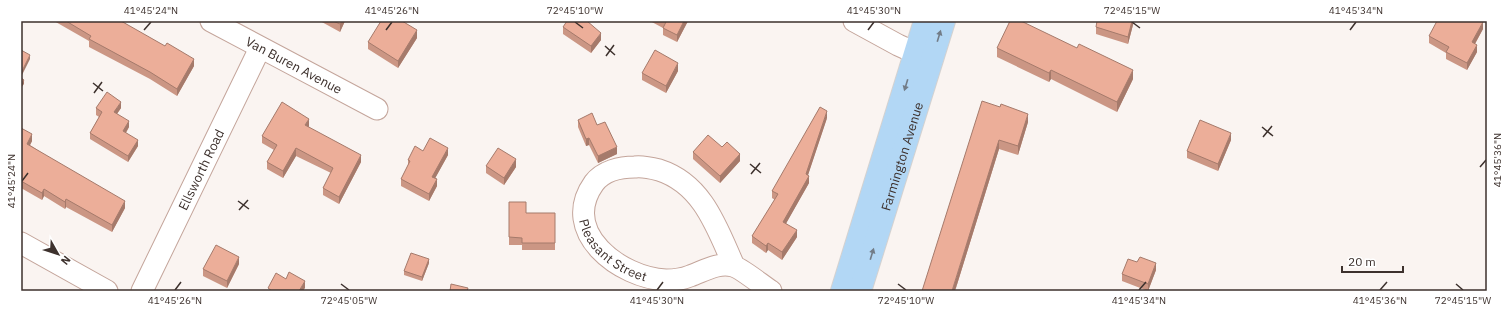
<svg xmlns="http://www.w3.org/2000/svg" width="1508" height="312" font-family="'IBM Plex Sans',sans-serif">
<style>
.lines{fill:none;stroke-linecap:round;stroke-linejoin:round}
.minor-casing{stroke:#c4a59b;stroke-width:23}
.primary-casing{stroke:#d4d2d1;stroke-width:24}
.minor{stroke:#fff;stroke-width:21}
.primary{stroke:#b2d7f5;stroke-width:22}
.wall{fill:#cb9684}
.shaded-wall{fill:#a57a6b}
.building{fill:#ecae99;stroke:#a57a6b}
.oneway{fill:#727c87}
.ticks{fill:none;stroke:#3d312d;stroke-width:1.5}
.labels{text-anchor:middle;stroke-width:4;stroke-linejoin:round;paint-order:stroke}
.street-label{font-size:13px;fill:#3d312d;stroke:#fff}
.neatline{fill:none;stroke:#3d312d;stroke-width:1.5}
.ticks-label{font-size:10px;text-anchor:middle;fill:#3d312d}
</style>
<rect width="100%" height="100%" fill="#faf4f1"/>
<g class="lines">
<!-- minor casing -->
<g class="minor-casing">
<g id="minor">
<path id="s1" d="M211 21 377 109"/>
<path d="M854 21 898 45 931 60"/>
<path d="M21 243 107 291"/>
<path id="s2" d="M734 266C717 228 703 184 659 170 651 168 643 166 635 167 620 167 603 171 594 183 559 232 620 278 666 280 674 280 683 279 690 276 704 271 718 262 733 266 741 268 763 286 771 291"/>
<path id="s3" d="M142 291 260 48"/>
</g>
</g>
<!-- primary casing -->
<g class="primary-casing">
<g id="primary">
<path d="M842 291 925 21"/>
<path id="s4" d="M860 291 944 21"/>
</g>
</g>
<!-- minor -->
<use href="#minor" class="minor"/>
<!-- primary -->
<use href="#primary" class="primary"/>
</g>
<!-- wall -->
<path class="wall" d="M54 21H121L194 66 177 96 150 79 89 47V41Z
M320 21H345L340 32Z
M589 21V23L601 40 591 53 563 34V27Z
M650 21H688L677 42 663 35V28Z
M1134 21 1128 44 1096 34V27Z
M1483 29 1475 44 1477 52 1467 70 1446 59V53L1429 43V36Z
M417 38 398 68 368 49V42Z
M997 48 1133 79 1117 112 1051 79 1049 82 997 57Z
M678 71 666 93 642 80V73Z
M1000 107 1028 122 1018 155 999 149 955 291Z
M96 108H121L117 114 129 127 126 133 138 146 128 162 90 139V133L99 117 96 115Z
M827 118 808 175 809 183 786 223 797 237 782 260 768 250 766 253 752 243V236L775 200 772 198V191Z
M578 120 597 125 617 154 598 163 589 145 586 146 578 127Z
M309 126V127L361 162 339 204 323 195V188L331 173 296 156 283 178 267 169V162L274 150 262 143V136Z
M21 128 32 141 30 145 125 208 112 232 66 207 65 209 44 196 42 200 21 188Z
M1231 140 1218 171 1187 158V151Z
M722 147 740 161 720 183 693 159V152Z
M423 151 448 155 435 178 437 186 429 201 401 186V179L408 166V160Z
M486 166 516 167 504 185 486 173Z
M509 202 526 213H555V250H522V245H509Z
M1137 262 1156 270 1148 291 1122 281V274Z
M429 263 422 281 404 275V271Z
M239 264 227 288 203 276V269Z"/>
<!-- shaded-wall -->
<path class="shaded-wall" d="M342 21H345L340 32V24Z
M684 21H688L677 42V35Z
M1132 21H1134L1128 44V37Z
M1483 22V29L1472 49V42Z
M417 30V38L398 68V61Z
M601 33V40L591 53V46Z
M1477 45V52L1467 70V63Z
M30 55V59L22 75V71Z
M194 59V66L177 96V89Z
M678 63V71L666 93V86Z
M1051 70V79L1049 82V73Z
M1133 70V79L1117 112V102Z
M24 80V84L21 88V84Z
M121 102V108L114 118V112Z
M827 111V118L806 181 809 176V183L783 229V222L806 174Z
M1028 114V122L1018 155V146Z
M309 119V126L305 133V125Z
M129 121V127L123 137V131Z
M1231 133V140L1218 171V164Z
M32 134V141L27 151V144Z
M589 138V145L586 146V139Z
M138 140V146L128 162V156Z
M999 140V149L955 291H952Z
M617 147V154L598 163V156Z
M296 148V156L283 178V171Z
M448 148V155L432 184V177Z
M740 154V161L720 183V176Z
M361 155V162L339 204V197Z
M516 159V167L504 185V178Z
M437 179V186L429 201V194Z
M44 189V196L42 200V193Z
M66 199V207L65 209V202Z
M125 201V208L112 232V225Z
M797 230V237L782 260V252Z
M768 243V250L766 253V246Z
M239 257V264L227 288V281Z
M429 259V263L422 281V277Z
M1156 263V270L1148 291V284Z
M305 281V288L303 291H299Z"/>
<!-- building -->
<path class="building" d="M66 21H121L165 46 167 43 194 59 177 89 150 72 89 39 91 36Z
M333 21H342L340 24Z
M381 21H402L417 30 398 61 368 42Z
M567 21H587L601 33 591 46 563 27Z
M664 21H684L677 35 663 28 666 22Z
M1010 21H1021L1077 48 1079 44 1133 70 1117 102 1051 70 1049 73 997 48Z
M1097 21H1132L1128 37 1096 27Z
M1437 21H1481L1483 22 1472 42 1477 45 1467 63 1446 52 1449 47 1429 36Z
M21 50 30 55 22 71H21Z
M655 50 678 63 666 86 642 73Z
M21 78 24 80 21 84Z
M107 92 121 102 114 112 129 121 123 131 138 140 128 156 90 133 102 112 96 108Z
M982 101 1000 107 1001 104 1028 114 1018 146 999 140 952 291H922Z
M282 102 309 119 305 125 361 155 339 197 323 188 333 168 296 148 283 171 267 162 277 145 262 136Z
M820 107 827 111 806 174 809 176 783 222 797 230 782 252 768 243 766 246 752 236 778 194 772 191Z
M592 113 597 125 605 122 617 147 598 156 589 138 586 139 578 120Z
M1200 120 1231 133 1218 164 1187 151Z
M21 128 32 134 27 144 125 201 112 225 66 199 65 202 44 189 42 193 21 181Z
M708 135 722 147 727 142 740 154 720 176 693 152Z
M430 138 448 148 432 177 437 179 429 194 401 179 410 161 408 160 415 146 423 151Z
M498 148 516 159 504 178 486 166Z
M509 202H526V213H555V243H522V238L509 237Z
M216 245 239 257 227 281 203 269Z
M411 253 429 259 422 277 404 271Z
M1140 257 1156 263 1148 284 1122 274 1128 259 1137 262Z
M289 272 305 281 299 291H272L268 288 276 273 286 279Z
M451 284 468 288 467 291H450Z"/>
<!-- one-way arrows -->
<defs><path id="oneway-solid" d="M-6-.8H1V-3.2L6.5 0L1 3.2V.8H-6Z"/></defs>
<g class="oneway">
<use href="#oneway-solid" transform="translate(939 36) rotate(-73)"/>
<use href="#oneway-solid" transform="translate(906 85) rotate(107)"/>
<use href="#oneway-solid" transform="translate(872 254) rotate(-73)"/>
</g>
<!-- ticks -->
<path class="ticks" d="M575 22 583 28M1132 22 1140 28M144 30 151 22M386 30 392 22M868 30 874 22M1350 30 1356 22M605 46 615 55M606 56 614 45M93 83 103 91M94 93 102 82M1262 127 1273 136M1263 137 1272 126M750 164 761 173M1480 167 1486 160M751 174 760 163M22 181 28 173M238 201 249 209M239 210 248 200M341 284 349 290M898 284 906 290M1456 284 1463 290M175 290 181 282M657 290 663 282M1139 290 1146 282M1380 290 1387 282"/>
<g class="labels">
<!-- street labels -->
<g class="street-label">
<text dy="5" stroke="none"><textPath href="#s1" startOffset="94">Van Buren Avenue</textPath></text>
<text dy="5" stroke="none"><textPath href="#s4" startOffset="141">Farmington Avenue</textPath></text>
<text dy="5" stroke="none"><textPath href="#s3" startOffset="135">Ellsworth Road</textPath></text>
<text dy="5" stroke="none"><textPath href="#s2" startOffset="279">Pleasant Street</textPath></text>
</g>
</g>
<!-- border -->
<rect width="1508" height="312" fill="none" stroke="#ffffff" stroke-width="44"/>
<!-- north arrow -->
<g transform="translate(58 254) rotate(129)" stroke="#ffffff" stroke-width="3" paint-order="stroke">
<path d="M0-3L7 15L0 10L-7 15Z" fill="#3d312d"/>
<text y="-6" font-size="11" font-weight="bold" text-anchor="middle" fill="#3d312d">N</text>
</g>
<!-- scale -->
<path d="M1342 266v6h61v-6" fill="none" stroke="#3d312d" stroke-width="2"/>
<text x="1348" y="266" font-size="12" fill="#3d312d" stroke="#ffffff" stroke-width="3" paint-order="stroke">20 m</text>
<rect x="22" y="22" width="1464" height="268" class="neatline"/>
<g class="ticks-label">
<text x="151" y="14">41°45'24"N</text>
<text x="392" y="14">41°45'26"N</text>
<text x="575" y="14">72°45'10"W</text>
<text x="874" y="14">41°45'30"N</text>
<text x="1132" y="14">72°45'15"W</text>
<text x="1356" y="14">41°45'34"N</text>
<text transform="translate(1497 160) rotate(-90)" y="4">41°45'36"N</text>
<text transform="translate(11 181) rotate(-90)" y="4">41°45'24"N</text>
<text x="175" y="304">41°45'26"N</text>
<text x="349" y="304">72°45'05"W</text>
<text x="657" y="304">41°45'30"N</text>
<text x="906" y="304">72°45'10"W</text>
<text x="1139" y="304">41°45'34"N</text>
<text x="1380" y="304">41°45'36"N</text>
<text x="1463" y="304">72°45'15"W</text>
</g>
</svg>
